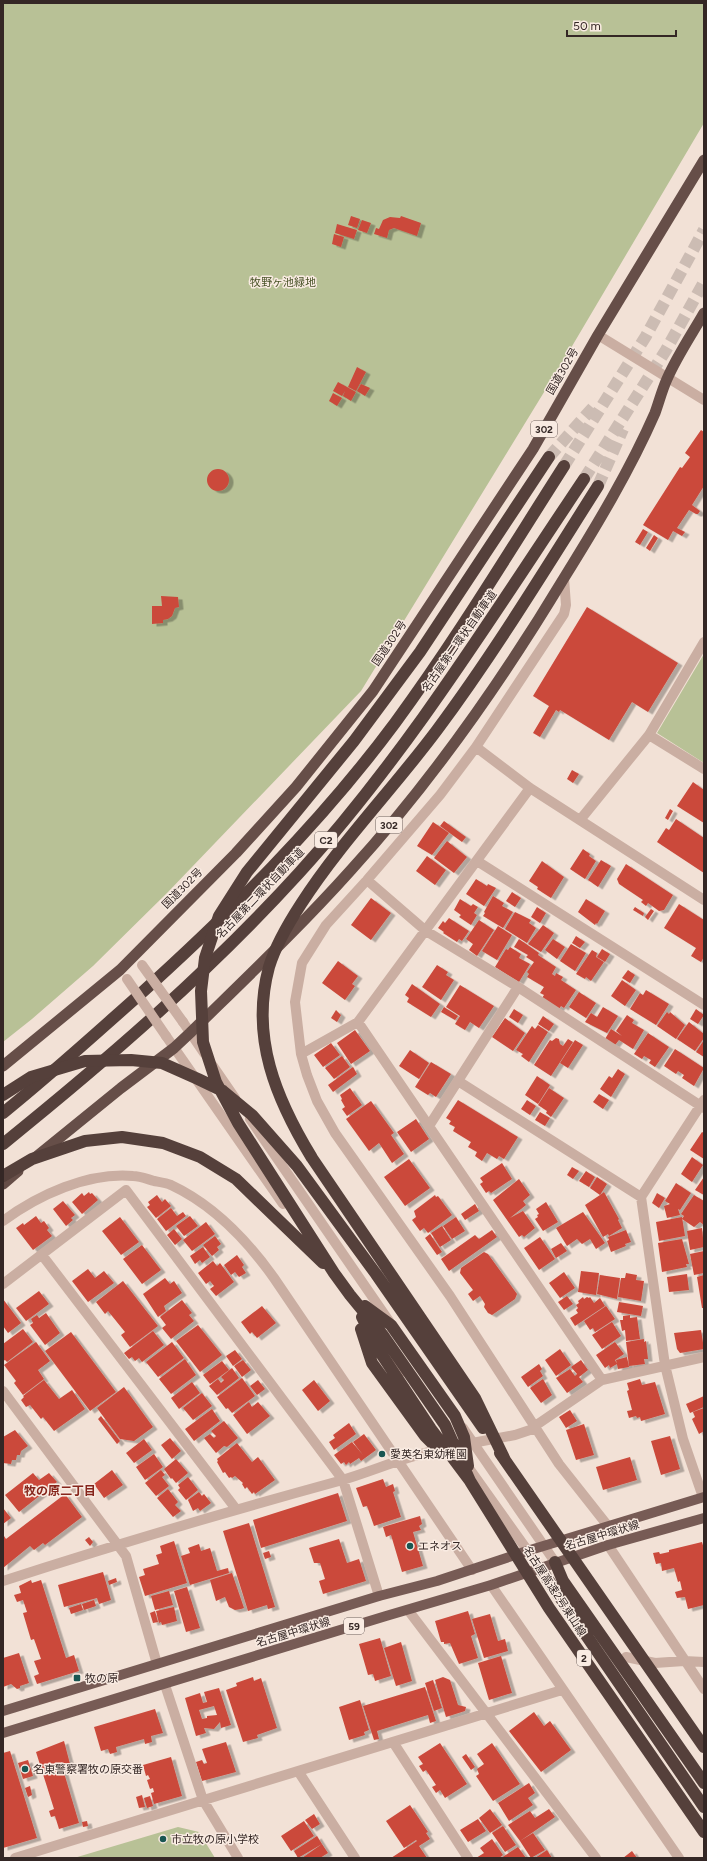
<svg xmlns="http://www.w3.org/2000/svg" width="707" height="1861" font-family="Figtree,'Noto Sans JP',sans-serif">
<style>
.green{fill:#b8c196}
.building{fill:#cb493b;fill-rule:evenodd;filter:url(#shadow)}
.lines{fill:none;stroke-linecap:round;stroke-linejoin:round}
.motorway-tunnel{stroke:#ccbcb3;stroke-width:12;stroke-dasharray:12 6;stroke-linecap:butt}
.minor{stroke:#caaea2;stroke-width:10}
.tertiary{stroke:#caaea2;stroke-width:10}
.primary{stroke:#775b55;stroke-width:10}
.trunk{stroke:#664e48;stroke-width:11}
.motorway{stroke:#55403b;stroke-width:12}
.tertiary-bridge{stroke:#caaea2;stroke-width:10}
.motorway-bridge{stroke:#55403b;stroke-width:12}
.poi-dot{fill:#195652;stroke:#f9ebe2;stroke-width:1.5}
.labels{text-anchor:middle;stroke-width:3;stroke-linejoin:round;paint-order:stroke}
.shield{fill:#f9ebe2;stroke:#6f625e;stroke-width:1}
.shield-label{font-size:10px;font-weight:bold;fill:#342725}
.park-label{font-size:11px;fill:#495328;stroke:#f9ebe2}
.street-label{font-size:11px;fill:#342725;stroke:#f9ebe2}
.poi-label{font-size:11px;fill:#342725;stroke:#f9ebe2;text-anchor:start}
.neighbourhood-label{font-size:12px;font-weight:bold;fill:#86251b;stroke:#f9ebe2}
</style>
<defs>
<filter id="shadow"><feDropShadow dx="4.5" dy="2.5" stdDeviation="0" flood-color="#0004"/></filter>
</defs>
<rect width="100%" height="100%" fill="#f2e1d6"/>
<!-- green -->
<path class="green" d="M3 3H704V123L568 353 361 691 168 892 93 966 32 1019 3 1042Z
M704 654V763L657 733Z
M178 1827 199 1832 215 1858H74Z"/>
<!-- building -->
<path class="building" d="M351 216 360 219 357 228 348 225Z
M401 216 421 223 417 236 394 228 389 230 387 238 374 234 376 228 379 229 383 220 390 217 400 218Z
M362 220 371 223 367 233 358 230Z
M337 224 357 230 354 239 335 233Z
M334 234 344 237 341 247 332 244Z
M357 367 366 372 356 391 348 387Z
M338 382 356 392 351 401 343 396 345 391 342 396 333 391Z
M361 384 370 388 365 396 357 391Z
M333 393 342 398 337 406 329 401Z
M701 430 704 432V486L692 505 700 511 698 514H696L689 510 677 528 685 532 682 536 673 531 668 540 643 525 680 467 682 468 690 457 685 453Z
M207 480a11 11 0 1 1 22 0a11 11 0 1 1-22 0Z
M643 529 648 532 640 545 635 542Z
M654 535 658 538 650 551 646 548Z
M161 596 178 597 179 607 175 608 172 616 168 619 163 620V623L152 624V606H162Z
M587 607 678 663 648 712 632 702 609 740 560 710 559 712 556 710 540 737 533 733 549 706 533 696Z
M572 770 579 774 573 783 567 779Z
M693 782 704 790V823L677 806Z
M670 809 673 811 668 820 665 818Z
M676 819 704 838V873L657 842 666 828 669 830Z
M444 821 466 837 462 842 440 826Z
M433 822 449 833 432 855 417 846Z
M447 841 467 857 454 873 434 858Z
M583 849 590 854 589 856 596 861 585 879 570 869Z
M427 856 446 870 435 885 416 871Z
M601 860 611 866 598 887 588 880Z
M542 861 564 877 551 898 537 889 538 887 529 881Z
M626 864 673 895 664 910 659 911 648 903 646 906 641 902 643 900 619 884 617 879Z
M476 879 487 886 488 884 496 888 484 906 466 894Z
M512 892 521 898 515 907 506 901Z
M493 896 504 903 502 906 513 912 503 928 483 916 485 913 484 912Z
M371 898 391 913 371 940 351 925Z
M460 899 471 906 473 904 478 907 474 913 477 915 471 925 459 917 461 915 454 910Z
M586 899 605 911 597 924 596 923 595 925 578 912Z
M679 904 704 920V957L701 962 691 956 696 948 664 928Z
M537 907 546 913 540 923 531 917Z
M635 907 644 913 643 916 633 910Z
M651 909 654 911 648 920 645 917Z
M515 912 531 920 529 923 536 928 527 943 505 929Z
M449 918 469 931 462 941 459 939 457 942 443 933 444 932 438 928 443 921 445 923Z
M479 920 494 930 477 956 469 950 473 944 466 939Z
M543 925 554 933 541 952 528 944Z
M498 926 512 935 497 960 482 951Z
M576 936 585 942 580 948 572 943Z
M519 939 539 953 538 955 556 967 552 974 555 976 556 973 563 977 561 980 576 990 564 1008 561 1006 559 1009 542 998 544 995 540 993 544 987 527 977 529 974 527 972 534 962 526 957 528 955 514 947Z
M553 939 565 947 557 959 545 950Z
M571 944 586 953 575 971 560 961Z
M510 947 521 954 519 958 530 964 519 982 495 967 506 949 508 950Z
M602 949 610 954 605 962 597 957Z
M592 950 597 953 596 957 604 962 591 981 586 977 585 979 576 974Z
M338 961 358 976 352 984 355 986 345 1000 322 983Z
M437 965 448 972 446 975 454 980 441 1000 422 987Z
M628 970 635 975 630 983 622 978Z
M622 980 636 990 625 1006 611 996Z
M412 984 440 1004 431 1017 407 1002 409 998 405 995Z
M460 985 494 1006 479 1028 470 1022 465 1030 455 1024 460 1016 446 1007Z
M646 990 669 1004 656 1025 630 1009 640 993 643 995Z
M579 992 596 1003 586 1018 569 1007Z
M444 1007 458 1016 455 1020 441 1012Z
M603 1007 618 1016 607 1033 585 1022 591 1013 597 1017Z
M514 1009 523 1015 518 1023 509 1017Z
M696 1009 704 1015 698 1024 690 1019Z
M336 1010 341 1015 337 1022 331 1018Z
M667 1012 669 1014 670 1012 685 1025 676 1039 657 1026Z
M627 1015 634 1020 632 1023 644 1030 633 1049 619 1040 615 1045 605 1039 611 1029 622 1036 616 1031Z
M543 1016 554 1024 549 1031 538 1024Z
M505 1018 525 1033 513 1051 492 1037Z
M689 1022 704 1034V1038L695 1051 677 1039Z
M538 1025 548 1032 529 1062 521 1056 523 1054 516 1050 532 1026 535 1029Z
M355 1030 370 1051 351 1064 337 1043Z
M648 1033 669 1047 655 1067 649 1063 651 1060 644 1056 642 1059 634 1054Z
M556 1038 559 1039 560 1044 563 1046 568 1039 573 1042 551 1076 534 1065 550 1040 552 1041Z
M575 1040 583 1045 568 1068 560 1063Z
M704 1040V1057L696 1052Z
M331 1043 340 1055 323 1067 314 1055Z
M675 1049 704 1068 694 1086 682 1078 684 1075 678 1071 676 1074 664 1066Z
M410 1050 429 1063 419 1079 399 1066Z
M342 1056 350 1067 334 1079 325 1068Z
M431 1062 451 1074 436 1097 430 1093 428 1095 415 1087Z
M353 1067 357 1074 333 1092 328 1085Z
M618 1069 625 1074 611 1097 600 1089 609 1076 612 1078Z
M537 1076 550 1085 538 1104 525 1095Z
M350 1088 362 1105 347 1116 342 1109 345 1107 341 1100 342 1099 340 1095Z
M549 1088 564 1098 551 1117 546 1113 547 1111 538 1105Z
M599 1094 609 1100 603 1109 593 1102Z
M458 1100 518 1137 504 1159 499 1156 497 1159 487 1153 482 1161 475 1156 477 1152 468 1147 471 1142 453 1131 455 1127 449 1124 451 1121 446 1118Z
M527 1100 536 1106 530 1115 521 1109Z
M371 1101 394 1133 391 1135 404 1154 392 1163 379 1143 369 1151 346 1119Z
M540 1112 550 1118 545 1126 535 1120Z
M416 1119 429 1139 411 1152 397 1132Z
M702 1132 704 1133V1159L690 1150Z
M692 1157 703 1165 692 1182 681 1174Z
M409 1159 430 1188 405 1206 384 1177Z
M502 1163 512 1179 491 1193 489 1191 486 1193 480 1184 483 1182 480 1178Z
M572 1167 579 1171 573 1179 567 1175Z
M586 1171 595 1177 589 1187 579 1181Z
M597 1177 607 1184 600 1195 604 1192 619 1219 618 1220 622 1228 609 1236 608 1234 603 1237 585 1205 600 1195 590 1188Z
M704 1177V1195L695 1190Z
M519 1179 530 1195 523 1201 526 1205 510 1218 523 1211 535 1228 524 1237 522 1235 519 1237 493 1200Z
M676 1183 691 1193 680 1210 678 1209 680 1215 667 1218 664 1206 670 1204 665 1201Z
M89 1192 90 1194 92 1193 98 1200 82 1214 72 1202 82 1193 84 1196Z
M657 1193 665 1198 659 1208 652 1203Z
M157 1195 162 1202 165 1199 171 1206 156 1218 147 1207 150 1205 148 1202Z
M435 1195 436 1197 438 1196 452 1215 428 1233 424 1228 420 1231 412 1220 416 1217 414 1211Z
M694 1195 704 1201V1225L700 1222 694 1227 682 1219 684 1216 681 1214Z
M63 1201 75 1215 71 1218 73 1220 66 1226 53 1209Z
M546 1202 558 1222 543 1231 535 1219 538 1217 537 1215 539 1214 536 1209Z
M475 1204 479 1211 465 1220 461 1214Z
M171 1208 177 1216 183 1212 186 1216 166 1231 157 1219Z
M583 1212 605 1243 596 1249 590 1239 582 1244 577 1239 567 1246 556 1228Z
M36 1216 41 1223 44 1221 49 1228 47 1230 52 1236 33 1250 16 1228 23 1223 24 1225Z
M190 1216 198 1226 184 1236 176 1226Z
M120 1217 139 1242 121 1255 102 1231Z
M456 1217 465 1231 452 1239 443 1226Z
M682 1217 685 1236 659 1241 656 1222Z
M206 1222 215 1234 192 1251 183 1240Z
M442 1226 451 1240 440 1247 431 1233Z
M702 1228 704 1247 690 1250 687 1231Z
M174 1229 182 1239 175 1245 167 1235Z
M492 1230 497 1237 449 1271 441 1259 475 1235 479 1239Z
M626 1230 631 1242 625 1244 626 1246 611 1252 607 1241 609 1240 608 1237Z
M430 1234 442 1252 437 1255 425 1238Z
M215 1236 221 1244 217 1247 219 1250 212 1256 203 1245Z
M540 1237 555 1259 539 1270 524 1248Z
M682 1239 689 1264H686L687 1267 662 1272 658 1243Z
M561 1243 567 1251 556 1258 551 1249Z
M142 1245 161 1270 142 1284 123 1259Z
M203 1247 210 1257 202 1263 200 1260 195 1264 190 1256Z
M704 1251V1273L694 1275 690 1254Z
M484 1252 488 1254 517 1294 515 1299 492 1315 488 1313 484 1307 485 1304 480 1296 473 1301 468 1294 473 1290 460 1273 461 1268Z
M237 1255 244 1265 242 1267 246 1273 239 1277 235 1272 231 1275 224 1265Z
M213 1261 217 1266 220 1263 234 1282 216 1296 210 1289 214 1286 210 1281 206 1284 198 1273Z
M88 1269 95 1278 104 1271 114 1283 88 1302 72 1281Z
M581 1271 599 1273 596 1295 578 1292Z
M564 1272 575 1288 560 1298 549 1283Z
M626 1273 637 1275 636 1280 644 1281 641 1301 618 1297 621 1278H625Z
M687 1274 689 1290 669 1292 667 1277Z
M600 1275 620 1278 617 1299 597 1294Z
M704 1275V1308H702L697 1277Z
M165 1278 170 1284 174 1281 182 1293 164 1306 166 1311 158 1317 143 1294Z
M123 1281 158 1326 130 1347 121 1335 125 1332 108 1311 105 1314 96 1302Z
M39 1291 49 1304 26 1321 16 1308Z
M567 1296 573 1304 564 1310 558 1302Z
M583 1297 584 1299 587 1297 589 1298 590 1297 594 1303 600 1298 605 1306 575 1326 570 1318 578 1313 576 1310 578 1308 576 1305 579 1303 578 1301Z
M3 1299 21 1323 8 1333 3 1326Z
M182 1300 192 1313 189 1315 194 1321 171 1339 162 1328 166 1325 160 1317Z
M619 1302 643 1306 641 1316 617 1312Z
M262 1306 276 1323 257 1338 252 1332 250 1334 241 1322Z
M606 1306 615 1319 595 1332 593 1328 590 1330 584 1321Z
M46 1313 60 1333 45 1345 30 1325 33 1323 31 1319 37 1315 39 1318Z
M630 1315V1318L637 1317 640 1339 626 1341 625 1330 622 1331 620 1320H623V1316Z
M612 1322 621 1336 602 1349 592 1335Z
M198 1325 222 1355 200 1372 176 1341Z
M23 1329 33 1342 7 1362 5 1360 3 1361V1344Z
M701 1330 704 1349 680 1353 677 1349 674 1333Z
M153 1331 164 1345 142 1362 139 1358 135 1361 132 1357 129 1359 124 1353Z
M71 1332 116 1392 90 1411 45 1351Z
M644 1339V1342L646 1341 648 1359H644L645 1364 629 1366 626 1342Z
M36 1342 50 1361 38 1370 44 1379 23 1395 14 1383 16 1381 4 1365Z
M172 1342 184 1358 158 1377 146 1362Z
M615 1342 624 1354 615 1360 617 1364 610 1368 609 1365 605 1368 596 1355Z
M560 1349 571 1365 556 1376 545 1360Z
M235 1350 242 1359 233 1366 226 1356Z
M627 1357 629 1367 618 1369 616 1360Z
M185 1359 196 1375 171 1394 159 1379Z
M243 1360 251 1370 242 1377 234 1366Z
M581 1360 588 1370 579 1377 583 1382 567 1393 556 1378 570 1369 575 1376 577 1374 571 1367Z
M222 1361 229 1370 210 1384 203 1375Z
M539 1364 542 1369 540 1371 543 1376 528 1387 521 1377Z
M232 1368 239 1378 217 1395 209 1386 218 1379 221 1383 224 1380 221 1377Z
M242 1378 255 1396 232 1413 228 1408 226 1409 217 1397Z
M543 1379 552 1395 541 1403 530 1388Z
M640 1379 642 1385 655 1382 665 1414 641 1421 640 1417 637 1418 636 1416 629 1418 627 1411 632 1410 627 1391 629 1390 627 1383Z
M44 1380 59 1399 72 1390 85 1409 54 1431 43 1417 41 1419 30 1405 26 1407 21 1400 24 1397 23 1396Z
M258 1380 265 1389 257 1395 250 1386Z
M314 1380 330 1401 318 1411 302 1390Z
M192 1382 200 1393 179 1409 171 1398Z
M124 1387 153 1427 134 1441 120 1439 97 1408Z
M202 1393 212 1406 193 1420 183 1408Z
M704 1396V1407L690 1413 686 1404Z
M249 1402 252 1407 258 1402 270 1416 247 1434 233 1415Z
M704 1408V1431L699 1434 692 1419 695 1417 693 1412Z
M212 1409 220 1421 194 1441 185 1429Z
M570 1410 577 1421 566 1428 559 1417Z
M101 1416 120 1441 117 1444 98 1419Z
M224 1421 238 1438 227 1447 224 1446 216 1453 204 1438 210 1434 214 1438 216 1436 211 1431Z
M349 1423 356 1434 334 1450 329 1442 335 1438 333 1435Z
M584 1424 594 1455 576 1460 566 1430Z
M15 1430 28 1446 21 1451 20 1455H17L16 1460H12L11 1464 3 1463V1437Z
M364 1434 376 1450 361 1461 359 1458 350 1464 349 1462 346 1465 344 1462 341 1464 334 1455 352 1442 363 1455 353 1442Z
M670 1436 680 1469 661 1475 651 1441Z
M170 1438 181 1451 172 1459 161 1445Z
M144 1439 152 1450 134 1463 126 1453Z
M237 1443 252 1462 258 1457 275 1480 255 1494 254 1492 252 1494 247 1487 245 1489 242 1484 243 1483 235 1476 232 1478 231 1477 229 1478 225 1472 223 1473 217 1462 218 1461 217 1459Z
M154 1454 163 1467 145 1480 136 1467Z
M630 1457 637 1480 603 1490 596 1467Z
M176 1459 188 1473 176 1483 172 1478 171 1479 164 1469Z
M112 1470 123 1485 104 1498 94 1484Z
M161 1470 165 1475 162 1477 169 1486 156 1496 145 1483Z
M33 1473 39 1480 49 1473 57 1482 19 1512 5 1495Z
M188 1477 198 1490 186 1500 178 1490 180 1488 178 1485Z
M383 1479 386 1487 393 1484 395 1491 393 1492 401 1517 374 1526 367 1506 363 1507 356 1488Z
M168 1489 178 1502 175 1505 181 1511 173 1517 157 1498Z
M199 1492 202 1496 204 1494 211 1503 200 1511 198 1508 193 1511 188 1500Z
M338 1493 347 1521 261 1548 253 1520Z
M65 1494 82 1517 45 1545 43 1543 34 1550 30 1546 3 1568V1537L4 1536 6 1539Z
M3 1508 11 1518 3 1524Z
M420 1516 422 1524 419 1526 421 1530 413 1532 423 1566 402 1572 391 1535 386 1537 383 1527Z
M249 1523 275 1607 268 1609 267 1605 248 1611 223 1531Z
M89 1537 93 1542 90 1546 85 1540Z
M339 1539 347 1563 359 1559 366 1581 323 1594 319 1581 325 1579 320 1563H314L309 1548Z
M174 1541 187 1583 145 1596 139 1577 145 1575 143 1569 159 1564 156 1555 162 1553 160 1546Z
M702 1542 704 1549V1605L688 1609 685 1597 677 1598 675 1592 682 1590 680 1581 678 1582 674 1568 662 1571 661 1563 656 1564 653 1553 659 1552 660 1554 669 1552V1550Z
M199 1544 201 1551 210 1548 217 1571 228 1568 229 1573 190 1585 181 1556 190 1553 188 1548Z
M269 1551 271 1557 265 1559 263 1553Z
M103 1572 111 1600 99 1604 97 1598 64 1607 58 1585Z
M232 1573 244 1608 241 1609 235 1610 229 1607 225 1597 216 1601 210 1580Z
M116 1578 117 1582 109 1585 108 1581Z
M31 1580 32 1583 41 1580 66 1658 74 1655 79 1671 37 1684 34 1676 39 1674 34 1661 41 1659 34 1639 31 1640 23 1613 27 1612 23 1600 17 1602 14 1595 21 1593 19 1586Z
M187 1587 200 1628 186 1632 174 1591Z
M169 1591 173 1605 155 1610 151 1596Z
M94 1600 96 1606 84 1610 82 1604Z
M81 1604 83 1610 71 1614 69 1608Z
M174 1607 177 1621 162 1625 161 1622 159 1623 156 1611Z
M155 1611 158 1622 153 1623 150 1613Z
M468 1611 475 1634 471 1636 478 1658 459 1664 450 1643 444 1644V1642H441L435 1621Z
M490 1614 498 1641 505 1639 508 1651 484 1658 472 1619Z
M380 1638 391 1676 375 1681 373 1674 368 1675 359 1644Z
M401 1642 412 1681 396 1686 384 1648Z
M19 1653 29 1683 20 1686V1688L17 1689 11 1684 3 1687V1658Z
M501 1656 512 1693 489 1700 478 1663Z
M253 1677 254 1681 261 1678 277 1728 257 1735 258 1738 243 1742 226 1690 237 1686 236 1683Z
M443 1677 450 1680 458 1705 466 1707 465 1711 446 1717 435 1680Z
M433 1680 442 1708 434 1711 425 1683Z
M425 1687 436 1721 430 1723 428 1715 377 1731 379 1739 374 1740 363 1706Z
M219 1688 231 1725 221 1728 220 1722 214 1729 204 1728 206 1733 196 1736 185 1698 200 1693 203 1703 207 1702 204 1692ZM214 1706 217 1715 207 1716V1718L202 1719 199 1710Z
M360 1700 369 1730 364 1732 365 1735 349 1740 339 1707Z
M155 1709 163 1733 151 1736 152 1742 145 1744 144 1739 116 1747 117 1752 110 1754 108 1749 101 1751 94 1727Z
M534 1712 544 1726 550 1721 571 1750 541 1772 509 1731Z
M64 1741 70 1764 62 1766 79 1823 59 1829 55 1816 51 1817 49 1811 54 1809 36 1752Z
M226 1742 236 1772 202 1781 196 1762 202 1760 204 1764 207 1763 202 1749Z
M440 1743 467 1784 445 1798 440 1790 436 1793 432 1787 436 1785 426 1770 423 1772 419 1766 423 1764 418 1757Z
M492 1743 520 1784 493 1801 476 1776 479 1774 477 1769 484 1764 477 1754Z
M10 1751 37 1838 3 1848V1753Z
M466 1754 475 1767 471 1770 462 1757Z
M171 1757 182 1796 154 1804 151 1793 154 1792 153 1788 150 1789 147 1780 150 1779 148 1775 146 1776 143 1765Z
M28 1760 33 1776 23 1779 18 1763Z
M115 1766 116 1770 109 1773 107 1768Z
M529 1783 535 1793 528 1798 533 1805 509 1821 498 1803Z
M30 1786 32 1795 28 1797 25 1788Z
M142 1795 145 1807 139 1808 136 1797Z
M150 1796 153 1806 147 1808 144 1798Z
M410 1805 428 1832 426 1833 430 1839 419 1846 427 1858H391L417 1841 416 1840 404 1848 386 1821Z
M490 1809 502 1825 490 1833 479 1818Z
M549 1809 555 1817 520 1841 508 1825 530 1811 535 1818Z
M314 1814 320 1824 312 1829 305 1820Z
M478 1819 486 1831 468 1842 460 1830Z
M87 1821 88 1826 83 1827 82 1822Z
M304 1821 314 1836 291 1851 281 1836Z
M503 1826 516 1845 505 1852 492 1833Z
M533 1833 545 1850 531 1858 520 1841Z
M317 1836 322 1844 298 1858 294 1851Z
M492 1839 503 1855 499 1858H476L484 1853 480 1848Z
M322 1844 328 1853 320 1858H302Z
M518 1847 526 1858H501Z
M547 1850 552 1858H535Z
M632 1851 637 1858H623Z"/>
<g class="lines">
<!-- motorway-tunnel -->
<path class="motorway-tunnel" d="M549 457 596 404
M564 466 646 336 704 230
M584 479 666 350 704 282
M598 486 623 429"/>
<!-- minor -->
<path class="minor" d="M564 578 566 605 564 614 476 747 440 795 367 880 326 925 302 963 295 1002 301 1054 307 1075 317 1101 335 1133 450 1296 559 1464 608 1526
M649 735 704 769
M476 747 530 788 704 900
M580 820 649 735 704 642
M477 861 704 1005
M367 880 426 931 518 987 704 1108
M358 1022 602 1380
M301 1054 358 1022 530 788
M458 1081 641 1197
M429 1126 518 987
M3 1221C38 1195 88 1172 133 1176 140 1176 147 1179 154 1181 159 1182 166 1183 171 1185 214 1205 247 1240 274 1278L472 1570
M42 1255 236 1509
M3 1284 126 1190 343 1480 379 1596
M3 1391 126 1556 157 1664
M535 1426 602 1380 704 1357
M467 1444 515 1435 536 1428
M703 1497 683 1439 665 1365 641 1197 704 1100
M608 1545 704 1689
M3 1581C114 1545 226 1512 339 1481 374 1471 407 1455 443 1449
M491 1585 679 1858
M408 1610 596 1858
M626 1657 655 1663 684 1661 704 1662
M165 1685 203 1800 238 1858
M393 1742 468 1858
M298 1771 355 1858
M15 1858 562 1690"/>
<!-- tertiary -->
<path class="tertiary" d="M598 335 704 400
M183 1022 204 1053
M166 1036 283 1204
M213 1066 235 1098
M250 1119 389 1321
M382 1344 401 1372
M463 1428 555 1562
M468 1467 540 1568"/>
<!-- primary -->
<path class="primary" d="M3 1711 379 1596 437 1581 527 1551 704 1497
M3 1733 386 1616 491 1585 608 1545 704 1518"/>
<!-- trunk -->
<path class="trunk" d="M3 1066 120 970 236 853 296 787 373 691 533 449 598 335 704 160
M36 1157 121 1088 174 1048 190 1033C244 980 300 927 351 870 432 781 502 681 564 578 597 525 630 470 655 413 659 402 662 390 667 379 677 356 692 334 704 313
M3 1184 18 1171"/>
<!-- motorway -->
<path class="motorway" d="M3 1113C49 1076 93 1036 137 997 230 913 320 824 395 723 456 640 509 552 564 466
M3 1144C107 1060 209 972 299 873 408 753 494 613 584 479
M555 1562 563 1581 704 1783
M540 1568 704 1807"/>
<!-- tertiary-bridge -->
<path class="tertiary-bridge" d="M142 965 183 1022
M127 979 166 1036"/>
<!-- motorway-bridge -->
<path class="motorway-bridge" d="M3 1095 31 1077 85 1061 131 1060 162 1063 198 1079 223 1091 252 1115 297 1166 376 1274 483 1428
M3 1176 32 1159 85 1141 122 1137 163 1143 200 1157 236 1179 323 1263
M365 1306 391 1325 455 1416 464 1437 468 1466
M362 1317 380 1352 431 1429 470 1481 549 1608 704 1832
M361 1329 372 1363 425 1436 442 1453
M500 1453 704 1747
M505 1460 475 1398 312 1158C276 1099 250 1037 269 967 276 944 288 924 301 904 341 842 393 789 437 730 495 652 546 568 598 486
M470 1481 445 1425 382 1334 350 1295 334 1273 238 1123 216 1082 203 1042 201 991 205 958 219 916 247 872 354 741 420 652 549 457"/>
</g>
<!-- markers -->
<g class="poi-dot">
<circle cx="382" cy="1454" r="4"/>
<circle cx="410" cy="1546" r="4"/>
<rect x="73" y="1674" width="8" height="8" rx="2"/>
<circle cx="25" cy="1769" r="4"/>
<circle cx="163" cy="1839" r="4"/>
</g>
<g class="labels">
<!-- shield labels -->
<g class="shield">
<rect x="531" y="421" width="26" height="16" rx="3"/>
<rect x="376" y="817" width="26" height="16" rx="3"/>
<rect x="315" y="832" width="22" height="16" rx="3"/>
<rect x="344" y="1618" width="20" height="16" rx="3"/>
<rect x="577" y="1650" width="14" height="16" rx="3"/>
</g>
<g class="shield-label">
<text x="544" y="433">302</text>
<text x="389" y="829">302</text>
<text x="326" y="844">C2</text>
<text x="354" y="1630">59</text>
<text x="584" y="1662">2</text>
</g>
<!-- park labels -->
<g class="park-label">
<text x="283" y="286">牧野ヶ池緑地</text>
</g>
<!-- street labels -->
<g class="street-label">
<text transform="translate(562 371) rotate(-60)" y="4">国道302号</text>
<text transform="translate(459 641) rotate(-55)" y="4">名古屋第二環状自動車道</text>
<text transform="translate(389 643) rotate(-56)" y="4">国道302号</text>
<text transform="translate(182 888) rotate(-45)" y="4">国道302号</text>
<text transform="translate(260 893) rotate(-46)" y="4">名古屋第二環状自動車道</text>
<text transform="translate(602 1535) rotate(-17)" y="4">名古屋中環状線</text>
<text transform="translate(555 1591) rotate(57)" y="4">名古屋高速2号東山線</text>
<text transform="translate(293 1632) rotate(-17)" y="4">名古屋中環状線</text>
</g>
<!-- poi labels -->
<g class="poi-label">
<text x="390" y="1458">愛英名東幼稚園</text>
<text x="418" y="1550">エネオス</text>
<text x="85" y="1682">牧の原</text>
<text x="33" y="1773">名東警察署牧の原交番</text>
<text x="171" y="1843">市立牧の原小学校</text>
</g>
<!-- neighbourhood labels -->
<g class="neighbourhood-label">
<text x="60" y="1495">牧の原二丁目</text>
</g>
</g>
<!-- border -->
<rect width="707" height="1861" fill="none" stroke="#342725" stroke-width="8"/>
<!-- scale -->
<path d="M567 30v6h109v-6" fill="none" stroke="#342725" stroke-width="2"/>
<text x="573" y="30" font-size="12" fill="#342725" stroke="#f9ebe2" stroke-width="3" paint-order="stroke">50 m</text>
</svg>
